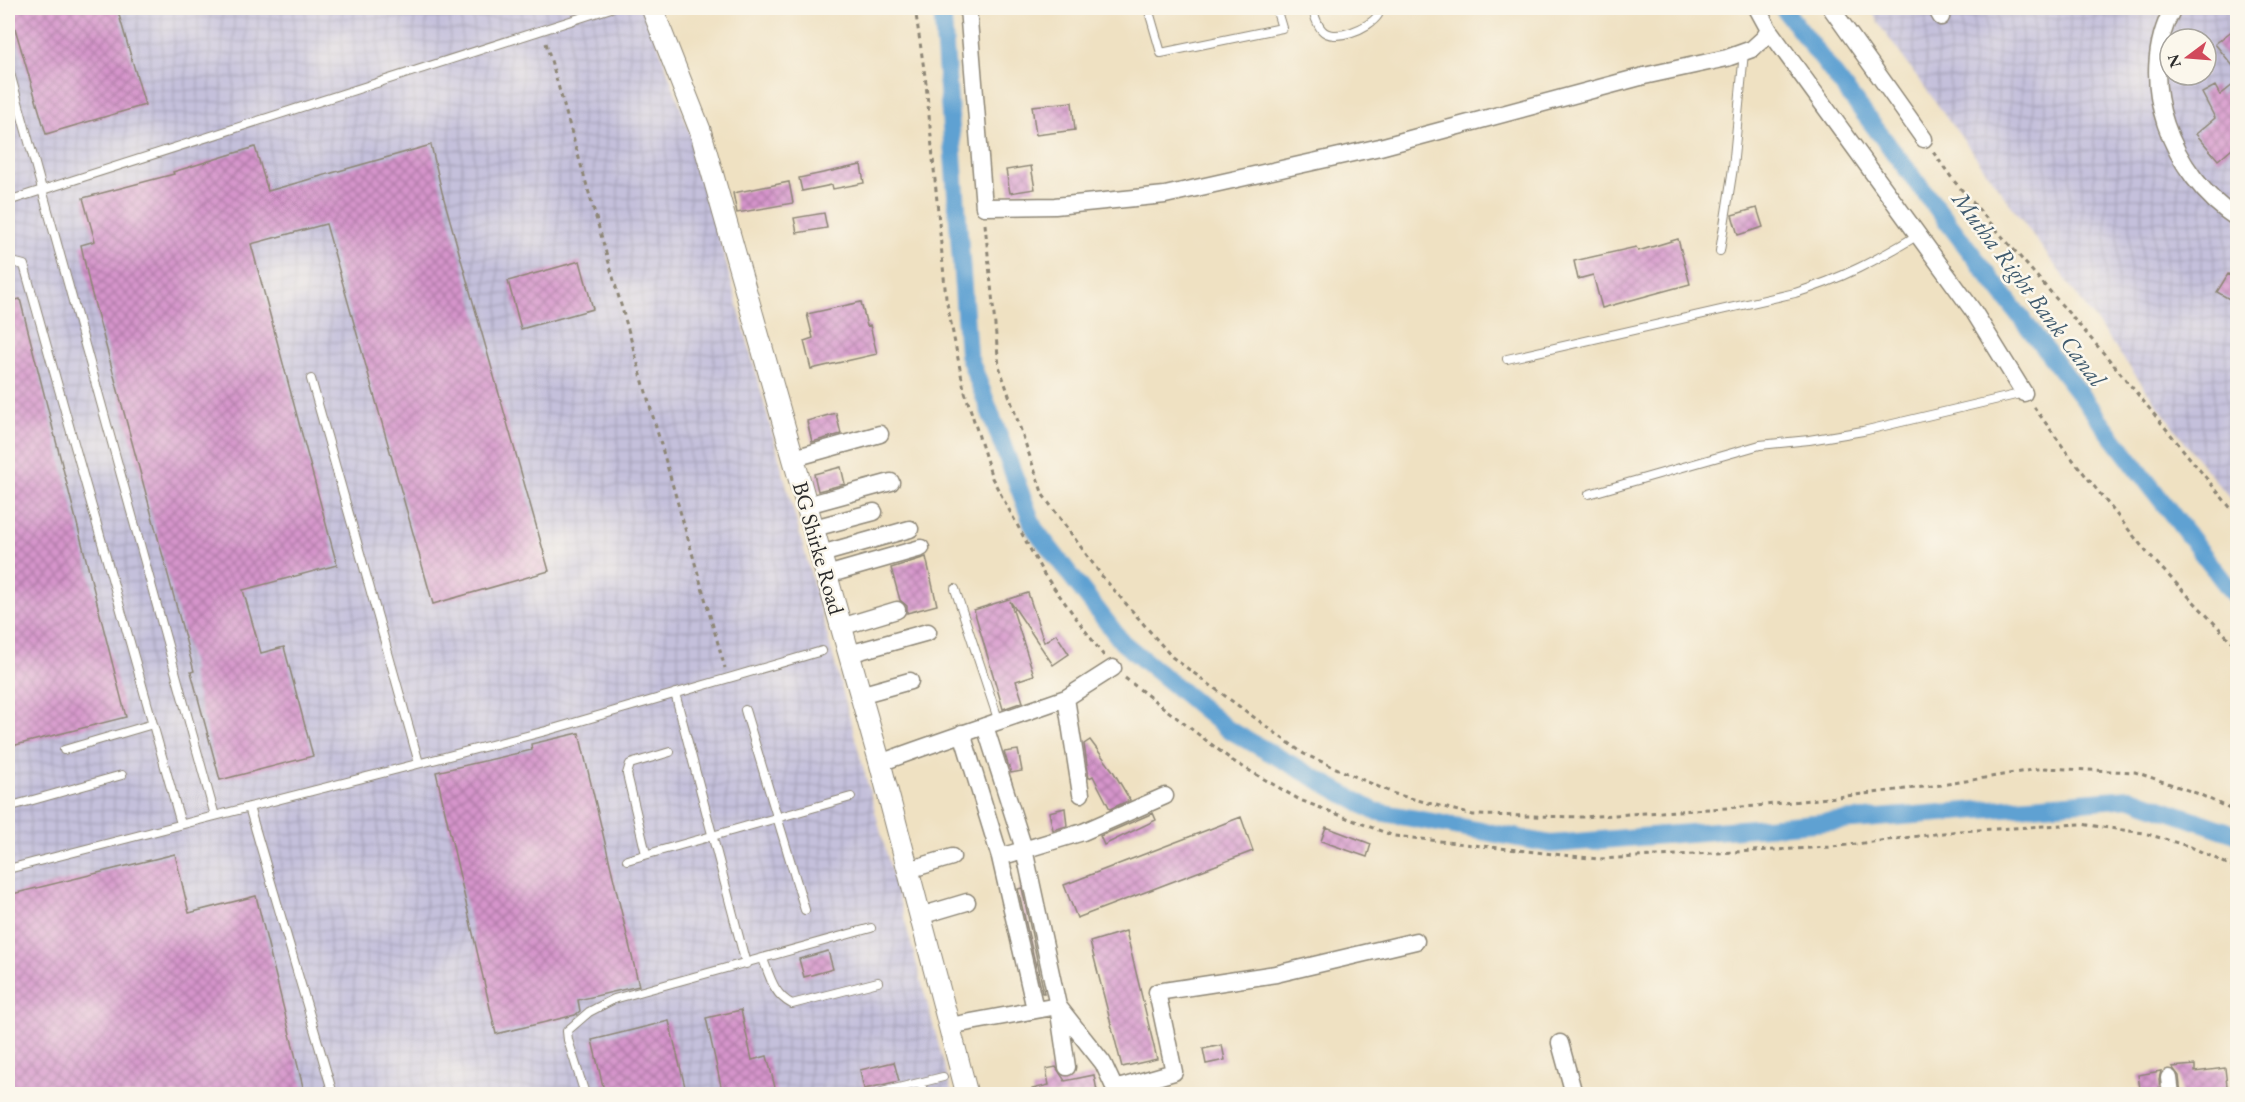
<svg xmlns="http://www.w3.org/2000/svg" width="2245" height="1102" font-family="'EB Garamond',serif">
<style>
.industrial{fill:url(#industrial-grid);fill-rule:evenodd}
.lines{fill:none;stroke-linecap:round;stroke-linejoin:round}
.canal{stroke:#5ea1d2;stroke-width:18}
.building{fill:url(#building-cross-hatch)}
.service-casing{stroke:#8d8676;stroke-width:10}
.minor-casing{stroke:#8d8676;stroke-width:19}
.tertiary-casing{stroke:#8d8676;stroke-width:23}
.path{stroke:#8d8676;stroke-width:3;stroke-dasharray:4.5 4.5;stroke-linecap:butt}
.service{stroke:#fff;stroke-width:8}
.minor{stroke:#fff;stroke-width:16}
.tertiary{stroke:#fff;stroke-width:21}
.labels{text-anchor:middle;stroke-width:5;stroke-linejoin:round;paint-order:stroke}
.street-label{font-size:22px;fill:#2b2b2b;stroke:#fbf7ec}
.water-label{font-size:24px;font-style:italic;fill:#3f5a6e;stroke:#fbf7ec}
</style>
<defs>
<pattern id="industrial-grid" width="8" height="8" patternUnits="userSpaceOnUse" patternTransform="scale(1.5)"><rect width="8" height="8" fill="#c4c0db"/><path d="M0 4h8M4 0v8" fill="none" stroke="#a9a5bc"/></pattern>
<pattern id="building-cross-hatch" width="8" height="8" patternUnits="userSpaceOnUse" patternTransform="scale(1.5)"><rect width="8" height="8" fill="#d594cb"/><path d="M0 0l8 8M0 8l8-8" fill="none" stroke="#ad79a5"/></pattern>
</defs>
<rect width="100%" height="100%" fill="#fbf7ec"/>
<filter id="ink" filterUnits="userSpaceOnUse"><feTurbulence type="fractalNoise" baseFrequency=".0167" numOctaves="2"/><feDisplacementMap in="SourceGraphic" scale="12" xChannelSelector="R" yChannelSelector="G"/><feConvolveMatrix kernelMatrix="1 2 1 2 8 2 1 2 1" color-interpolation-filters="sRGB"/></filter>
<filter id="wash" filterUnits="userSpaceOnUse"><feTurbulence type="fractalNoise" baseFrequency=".008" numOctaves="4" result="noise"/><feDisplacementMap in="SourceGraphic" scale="24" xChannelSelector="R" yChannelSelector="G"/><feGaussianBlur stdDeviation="1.35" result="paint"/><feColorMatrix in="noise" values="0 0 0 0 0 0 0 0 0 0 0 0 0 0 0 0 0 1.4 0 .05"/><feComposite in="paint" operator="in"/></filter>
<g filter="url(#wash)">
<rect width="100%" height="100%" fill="#efe1c2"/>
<!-- industrial -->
<path class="industrial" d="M8 8H645L693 141 952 1094H8Z
M1871 8H2237V506L2198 460 2089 312 1880 26ZM2170 39H2206V75H2170Z"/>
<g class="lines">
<!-- canal -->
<path class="canal" d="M942 8 968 354 1034 528 1122 642 1226 728 1374 811 1551 844 2131 798 2238 835
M1783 8 2238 600"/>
</g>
<g id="blocks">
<!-- building -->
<path class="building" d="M9 8H117L145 105 46 134Z
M2238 26V72L2215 44Z
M2238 81V143L2218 160 2196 134 2215 118 2202 93 2215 86 2220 95Z
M1072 102 1075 130 1036 135 1032 106Z
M431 145 442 192 549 571 433 604 326 224 251 244 337 565 243 590 261 653 284 647 313 756 220 780 191 672 194 671 90 287 81 245 95 241 83 198 174 174 173 172 255 147 268 191Z
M861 165 864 183 833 189 832 185 802 191 799 178Z
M1031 166 1035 189 1010 193 1006 170Z
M789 182 793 203 737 213 733 193Z
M1757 208 1763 227 1738 235 1732 215Z
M824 213 827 228 797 233 794 218Z
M1678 239 1690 284 1602 308 1593 275 1578 279 1574 261 1636 247 1638 251Z
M580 261 593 309 521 329 508 281Z
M2228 274 2238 280V304L2217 292Z
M20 299 126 717 8 747V302Z
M861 302 867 326 870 325 877 354 811 369 804 341 813 338 807 314Z
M836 413 841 434 812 442 807 421Z
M841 467 845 484 818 491 814 474Z
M926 557 937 605 907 613V606L900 600 891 568Z
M1028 593 1044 642 1056 634 1069 654 1053 665 1010 601 1034 675 1016 681 1023 702 1003 709 974 610Z
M579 733 639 986 578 1000 580 1011 575 1015 496 1034 436 772 532 750 531 744Z
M1090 740 1113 771 1130 800 1110 809 1093 776 1089 778 1084 744Z
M1018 750 1022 771 1011 773 1004 752Z
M1065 808 1067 826 1053 830 1049 812Z
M1153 813 1156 820 1104 845 1100 836Z
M1241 817 1253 851 1077 918 1064 885Z
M1326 827 1371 844 1367 857 1321 841Z
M175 854 189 913 256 896 305 1095H8V895Z
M1022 888 1044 993H1042L1018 889Z
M1126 931 1157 1059 1122 1067 1090 942Z
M828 951 833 969 804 977 799 959Z
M741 1010 752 1060 767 1056 777 1095H723L706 1018Z
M669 1021 687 1095H605L592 1040Z
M1222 1045 1225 1060 1206 1064 1203 1049Z
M894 1062 899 1081 864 1089 860 1070Z
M2195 1065V1072L2225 1068 2228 1095H2181L2179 1076 2172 1067Z
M1056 1067 1065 1081 1094 1075 1097 1091 1081 1095H1033L1032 1089 1049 1085 1046 1069Z
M2161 1071 2159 1079 2160 1095H2141L2138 1075Z"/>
</g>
</g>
<g filter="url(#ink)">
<use href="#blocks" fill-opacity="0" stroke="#8d8676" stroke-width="1.5"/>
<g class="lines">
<!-- service casing -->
<g class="service-casing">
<path id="service" d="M1148 8 1161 53 1282 28 1276 8
M1312 8C1315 15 1316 24 1322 30 1333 43 1370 28 1378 15L1377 8
M8 66 215 816
M8 201 611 8
M1720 251 1733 168 1744 52
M8 261 24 265 181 824
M1507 359 1795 293C1841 279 1877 260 1918 235
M311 379 419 763
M1589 494 1760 445 1809 440 1863 431 2024 393
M955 589 999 722
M675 693 746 964
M745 710 805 910
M64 750 153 724
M8 807 122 775
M249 807 333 1094
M646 854 627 774 630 764 670 752
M627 860 851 797
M8 869 546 731 822 651
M763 959C770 977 774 995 792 1004L878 982
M921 1083 924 1094
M585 1094 568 1040 567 1031 589 1012 614 999 871 928
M874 1094 943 1077"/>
</g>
<!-- minor casing -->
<g class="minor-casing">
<path id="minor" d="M968 8 984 207 1055 206 1165 195 1380 147 1644 76 1727 58 1752 49 1764 38 1769 30
M1757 8 1769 30 1974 312 2024 393
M1831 8 1924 139
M1936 8 1941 17
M2173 8C2134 80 2171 176 2238 219
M794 458 880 434
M807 505 891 482
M814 528 874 512
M821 554 910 529
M827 575 921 548
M841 627 897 610
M849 654 928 632
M860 695 910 681
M985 726 1024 849 1058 1006 1067 1067
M962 733 1000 857 1035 1009
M880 763C942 740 1004 720 1066 698
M1081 794 1066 698 1113 668
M1000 857 1083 832 1165 796
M908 870 952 857
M920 916 967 902
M949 1026 1058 1006 1103 1063 1115 1089 1174 1072 1157 992 1276 974 1416 941
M1560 1043 1574 1094
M2169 1078 2171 1094"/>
</g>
<!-- tertiary casing -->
<g class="tertiary-casing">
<path id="tertiary" d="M652 8 700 130 880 763 967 1094"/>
</g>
<!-- path -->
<path class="path" d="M915 8 926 83 946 298 964 389 992 478 1043 573 1104 656
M546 43 725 668
M1933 152 1954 181 2113 364 2238 517
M985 224 999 366 1043 495 1102 576 1172 657 1304 754 1395 794 1473 815 1582 817 1757 806 1942 785 2044 768 2135 772 2199 794 2238 813
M2034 407 2066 451 2148 554 2238 648
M1125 678 1233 761 1300 800 1394 836 1598 859 1832 847 1959 831 2081 824 2144 833 2191 847 2238 869"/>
<!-- service -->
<use href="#service" class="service"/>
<!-- minor -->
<use href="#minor" class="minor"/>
<!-- tertiary -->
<use href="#tertiary" class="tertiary"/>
</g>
</g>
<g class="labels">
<!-- street labels -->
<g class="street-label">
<text transform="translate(819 548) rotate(74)" y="8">BG Shirke Road</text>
</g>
<!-- water labels -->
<g class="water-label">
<text transform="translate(2029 289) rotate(53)" y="8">Mutha Right Bank Canal</text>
</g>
</g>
<!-- margin -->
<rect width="2245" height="1102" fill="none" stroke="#fbf7ec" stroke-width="30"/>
<!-- north arrow -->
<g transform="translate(2188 57) rotate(254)"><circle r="28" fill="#fbf7ec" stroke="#a8a59f" stroke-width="1.5"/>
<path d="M0-4.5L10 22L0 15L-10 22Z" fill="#d1495b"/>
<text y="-9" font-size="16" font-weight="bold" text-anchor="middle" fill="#2b2b2b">N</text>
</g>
</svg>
